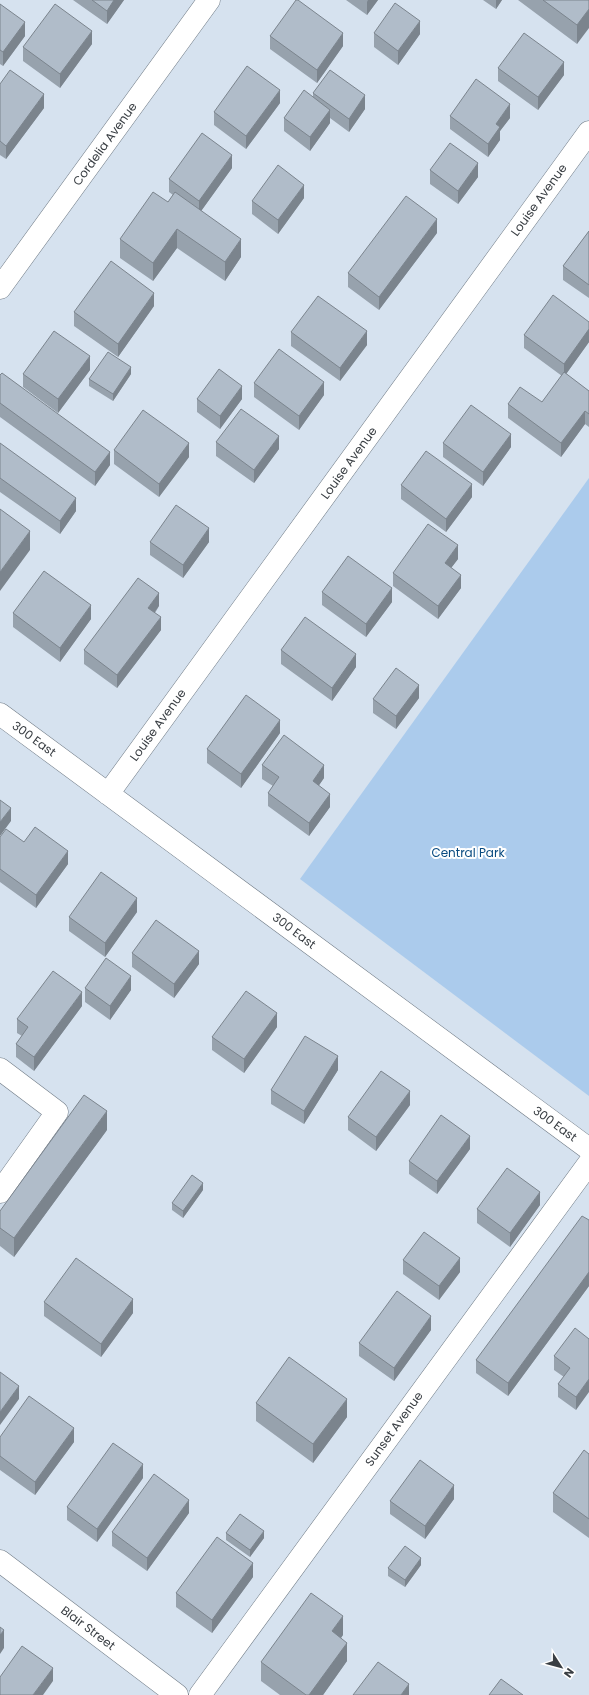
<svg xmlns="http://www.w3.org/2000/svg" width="589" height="1695" font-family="Poppins,sans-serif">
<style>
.green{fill:#abcbec}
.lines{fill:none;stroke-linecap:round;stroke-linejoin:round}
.minor-casing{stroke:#707b86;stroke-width:23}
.minor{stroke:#fff;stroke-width:22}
.wall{fill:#97a2ad}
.shaded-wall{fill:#7b848d}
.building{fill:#b0bcc9;stroke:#7b848d}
.labels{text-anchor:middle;stroke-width:4;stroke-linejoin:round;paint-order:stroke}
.street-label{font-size:12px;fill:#393e43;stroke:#fff}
.park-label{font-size:12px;fill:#094b80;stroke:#fff}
</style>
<rect width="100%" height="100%" fill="#d6e2ef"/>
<!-- green -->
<path class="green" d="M589 478V1096L300 879Z"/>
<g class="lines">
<!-- minor casing -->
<g class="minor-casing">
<path id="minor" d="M0 288 209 0
M0 714 589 1149
M108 794 589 132
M0 1069 57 1112 0 1192
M0 1561 177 1695
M200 1695 589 1163"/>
</g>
<!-- minor -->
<use href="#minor" class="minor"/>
</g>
<!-- wall -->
<path class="wall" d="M73 0H124L107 24Z
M346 0H378L367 15Z
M483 0H502L496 9Z
M518 0H589L577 44Z
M0 4 25 36 3 66 0 64Z
M374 33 420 34 398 65 374 47Z
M270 36 343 46 317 83 270 49Z
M92 44 60 88 23 61V47Z
M498 68 564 75 538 110 498 81Z
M0 84 44 108 6 159 0 155Z
M313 93 365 109 349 132 330 118V123L310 151 284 131V118L313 97Z
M280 103 246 149 214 125V112Z
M450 116 510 118 500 131V140L488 157 450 129Z
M232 168 201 211 241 257 225 281 177 248 153 281 120 258V239L168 202 173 195 169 192V179Z
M430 170 478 177 458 204 430 184Z
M304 198 278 234 252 214V201Z
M589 231V298L563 280V266Z
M437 233 379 310 348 287V273Z
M154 306 118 357 74 326V312Z
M589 322V342L566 374 589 391V427L585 424 561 457 508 418V404L542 402 562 376 524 348V335Z
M291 332 367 345 340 381 291 346Z
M90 370 58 413 23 387V374Z
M131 374 113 401 89 386V379Z
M0 375 110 465 95 486 0 417Z
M254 383 324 395 299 430 254 397Z
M197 399H242L220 429 197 412Z
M216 442 279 449 254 483 216 456Z
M0 443 76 511 60 534 0 492Z
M443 443 511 447 483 486 443 457Z
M114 450 189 457 159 497 114 464Z
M401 485 472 497 446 532 401 499Z
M150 542H209L183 578 150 555Z
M458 559 451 568 461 588 438 619 393 586V573Z
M322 592 392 602 366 637 322 605Z
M159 606 155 613 161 630 117 688 84 664V650Z
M13 613 91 619 60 662 13 627Z
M281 650 356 667 332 701 281 664Z
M419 698 396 729 373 713V699Z
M280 733 241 788 207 763V749Z
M262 765 324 778 319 785 330 807 309 836 268 806V793L273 786 262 779Z
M0 837 24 842 68 864 36 908 0 882Z
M137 912 105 957 69 931V917Z
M132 953 199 964 174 998 132 967Z
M85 988 131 990 110 1020 85 1002Z
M82 1006 34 1071 16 1057V1044L22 1036 17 1033V1019Z
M277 1027 244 1073 212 1050V1037Z
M338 1070 304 1124 271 1104V1090Z
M410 1105 376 1151 348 1130V1117Z
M107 1130 14 1257 0 1246V1211Z
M470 1149 437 1194 409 1174V1161Z
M203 1190 183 1218 172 1210V1203Z
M540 1205 510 1247 477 1223V1209Z
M589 1220V1286L508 1396 476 1373V1360Z
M403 1260 460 1272 439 1300 403 1274Z
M44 1302 133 1313 101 1357 44 1316Z
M431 1330 394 1381 359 1356V1343Z
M589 1339 576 1410 558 1397V1384L564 1377 554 1370V1356Z
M256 1403 347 1417 313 1463 256 1421Z
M0 1437 74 1442 35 1495 0 1470Z
M589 1454V1538L553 1512V1493Z
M143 1478 97 1542 67 1520V1507Z
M454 1499 425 1539 390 1514V1501Z
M189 1513 147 1571 112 1546V1532Z
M226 1533 264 1538 250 1557 226 1540Z
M421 1565 405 1587 388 1576V1568Z
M253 1577 212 1633 176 1607V1593Z
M343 1635 341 1638 347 1661 323 1695H280L261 1681V1662Z"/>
<!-- shaded-wall -->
<path class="shaded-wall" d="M114 0H124L107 24V11Z
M368 0H378L367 15V2Z
M496 0H502L496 9Z
M589 9V28L577 44V25Z
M420 21V34L398 65V51Z
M25 22V36L3 66V52Z
M92 31V44L60 88V74Z
M343 33V46L317 83V70Z
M564 62V75L538 110V97Z
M280 90V103L246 149V136Z
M44 94V108L6 159V146Z
M365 95V109L349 132V119Z
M510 104V118L500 131V140L488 157V144L496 124Z
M330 110V123L310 151V137Z
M232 155V168L199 214V201Z
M478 163V177L458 204V191Z
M304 185V198L278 234V220Z
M437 219V233L379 310V297Z
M177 229V248L153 281V263Z
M241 239V257L225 281V262Z
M154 293V306L118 357V344Z
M589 329V342L564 377V364Z
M367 331V345L340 381V368Z
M90 356V370L58 413V399Z
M131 367V374L113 401V394Z
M324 382V395L299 430V416Z
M242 386V399L220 429V416Z
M585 411V424L561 457V443Z
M511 434V447L483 486V472Z
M279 436V449L254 483V470Z
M189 443V457L159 497V484Z
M110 452V465L95 486V472Z
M472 484V497L446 532V519Z
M76 498V511L60 534V521Z
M209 528V542L183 578V565Z
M30 531V550L0 591V572Z
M458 545V559L445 576V563Z
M461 575V588L438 619V606Z
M392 588V602L366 637V624Z
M159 593V606L148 621V608Z
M91 605V619L60 662V648Z
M161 617V630L117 688V675Z
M356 654V667L332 701V688Z
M419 685V698L396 729V716Z
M280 720V733L241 788V774Z
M324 765V778L313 794V781Z
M330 794V807L309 836V823Z
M11 808V821L0 836V822Z
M68 851V864L36 908V895Z
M137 898V912L105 957V943Z
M199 951V964L174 998V984Z
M131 976V990L110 1020V1006Z
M82 992V1006L34 1071V1057Z
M277 1013V1027L244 1073V1059Z
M338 1056V1070L304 1124V1111Z
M410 1091V1105L376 1151V1137Z
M107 1111V1130L14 1257V1238Z
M470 1136V1149L437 1194V1181Z
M203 1183V1190L183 1218V1211Z
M540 1192V1205L510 1247V1233Z
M460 1258V1272L439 1300V1286Z
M589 1272V1286L508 1396V1383Z
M133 1299V1313L101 1357V1344Z
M431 1316V1330L394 1381V1368Z
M589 1379V1392L576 1410V1397Z
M19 1386V1399L0 1425V1412Z
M347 1399V1417L313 1463V1444Z
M74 1428V1442L35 1495V1482Z
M143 1464V1478L97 1542V1529Z
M454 1485V1499L425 1539V1526Z
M189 1500V1513L147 1571V1558Z
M264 1531V1538L250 1557V1550Z
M421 1558V1565L405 1587V1580Z
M253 1563V1577L212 1633V1620Z
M343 1616V1635L332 1650V1631Z
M4 1630V1648L0 1654V1635Z
M347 1643V1661L323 1695H309Z
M53 1668V1681L43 1695H33Z
M409 1684V1695H401Z"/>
<!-- building -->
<path class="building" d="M92 0H114L107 11Z
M296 0H298L343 33 317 70 270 36Z
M543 0H589V9L577 25Z
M395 3 420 21 398 51 374 33Z
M0 4 25 22 3 52 0 50Z
M55 4 92 31 60 74 23 47Z
M524 33 564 62 538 97 498 68Z
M247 66 280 90 246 136 214 112Z
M10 70 44 94 6 146 0 141V84Z
M330 70 365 95 349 119 313 93Z
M476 79 510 104 496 124 500 127 488 144 450 116Z
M304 90 330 110 310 137 284 118Z
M202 133 232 155 199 201 169 179Z
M450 143 478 163 458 191 430 170Z
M278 165 304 185 278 220 252 201Z
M153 192 168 202 175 192 241 239 225 262 177 229 153 263 120 239Z
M406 196 437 219 379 297 348 273Z
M589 231V285L563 266Z
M111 261 154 293 118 344 74 312Z
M553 295 589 322V329L564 364 524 335Z
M318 296 367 331 340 368 291 332Z
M54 331 90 356 58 399 23 374Z
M279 349 324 382 299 416 254 383Z
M108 352 131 367 113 394 89 379Z
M219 369 242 386 220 416 197 399Z
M564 372 589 391V414L585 411 561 443 508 404 520 387 542 402Z
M2 373 110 452 95 472 0 403V375Z
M471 405 511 434 483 472 443 443Z
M241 409 279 436 254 470 216 442Z
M143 410 189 443 159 484 114 450Z
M0 443 76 498 60 521 0 478Z
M426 451 472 484 446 519 401 485Z
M176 505 209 528 183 565 150 542Z
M0 509 30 531 0 572Z
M428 524 458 545 445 563 461 575 438 606 393 573Z
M348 556 392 588 366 624 322 592Z
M44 571 91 605 60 648 13 613Z
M138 578 159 593 148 608 161 617 117 675 84 650Z
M305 617 356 654 332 688 281 650Z
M396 668 419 685 396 716 373 699Z
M246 695 280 720 241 774 207 749Z
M284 735 324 765 313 781 330 794 309 823 268 793 279 777 262 765Z
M0 800 11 808 0 822Z
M35 827 68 851 36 895 0 869V837L6 829 24 842Z
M101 872 137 898 105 943 69 917Z
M156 920 199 951 174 984 132 953Z
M106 958 131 976 110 1006 85 988Z
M53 971 82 992 34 1057 16 1044 28 1027 17 1019Z
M246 991 277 1013 244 1059 212 1037Z
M305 1036 338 1056 304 1111 271 1090Z
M381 1071 410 1091 376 1137 348 1117Z
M84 1095 107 1111 14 1238 0 1228V1211Z
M441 1115 470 1136 437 1181 409 1161Z
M507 1168 540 1192 510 1233 477 1209Z
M192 1175 203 1183 183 1211 172 1203Z
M582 1216 589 1220V1272L508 1383 476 1360Z
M424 1232 460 1258 439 1286 403 1260Z
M76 1258 133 1299 101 1344 44 1302Z
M397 1291 431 1316 394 1368 359 1343Z
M575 1328 589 1339V1379L576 1397 558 1384 570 1368 554 1356Z
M289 1357 347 1399 313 1444 256 1403Z
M0 1372 19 1386 0 1412Z
M29 1396 74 1428 35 1482 0 1456V1437Z
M113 1443 143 1464 97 1529 67 1507Z
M584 1450 589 1454V1519L553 1493Z
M420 1460 454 1485 425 1526 390 1501Z
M154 1474 189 1500 147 1558 112 1532Z
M240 1514 264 1531 250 1550 226 1533Z
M217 1537 253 1563 212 1620 176 1593Z
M405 1546 421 1558 405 1580 388 1568Z
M311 1593 343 1616 332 1631 347 1643 309 1695H306L261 1662Z
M0 1627 4 1630 0 1635Z
M22 1646 53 1668 33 1695H0V1677Z
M378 1662 409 1684 401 1695H353Z
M501 1679 523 1695H489Z"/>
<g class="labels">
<!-- street labels -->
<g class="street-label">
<text transform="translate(105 144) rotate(-54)" y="4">Cordelia Avenue</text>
<text transform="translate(539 200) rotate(-54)" y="4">Louise Avenue</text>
<text transform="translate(349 463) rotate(-54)" y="4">Louise Avenue</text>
<text transform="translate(158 725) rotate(-54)" y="4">Louise Avenue</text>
<text transform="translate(34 739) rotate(36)" y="4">300 East</text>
<text transform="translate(294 931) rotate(37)" y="4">300 East</text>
<text transform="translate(555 1124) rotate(36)" y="4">300 East</text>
<text transform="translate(394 1429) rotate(-54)" y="4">Sunset Avenue</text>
<text transform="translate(88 1628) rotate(37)" y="4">Blair Street</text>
</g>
<!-- park labels -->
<g class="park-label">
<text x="468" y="857">Central Park</text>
</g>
</g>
<!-- north arrow -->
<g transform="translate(561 1667) rotate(126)" stroke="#ffffff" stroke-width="3" paint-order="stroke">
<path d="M0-3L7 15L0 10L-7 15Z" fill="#393e43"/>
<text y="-6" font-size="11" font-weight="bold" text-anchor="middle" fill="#393e43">N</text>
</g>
</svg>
